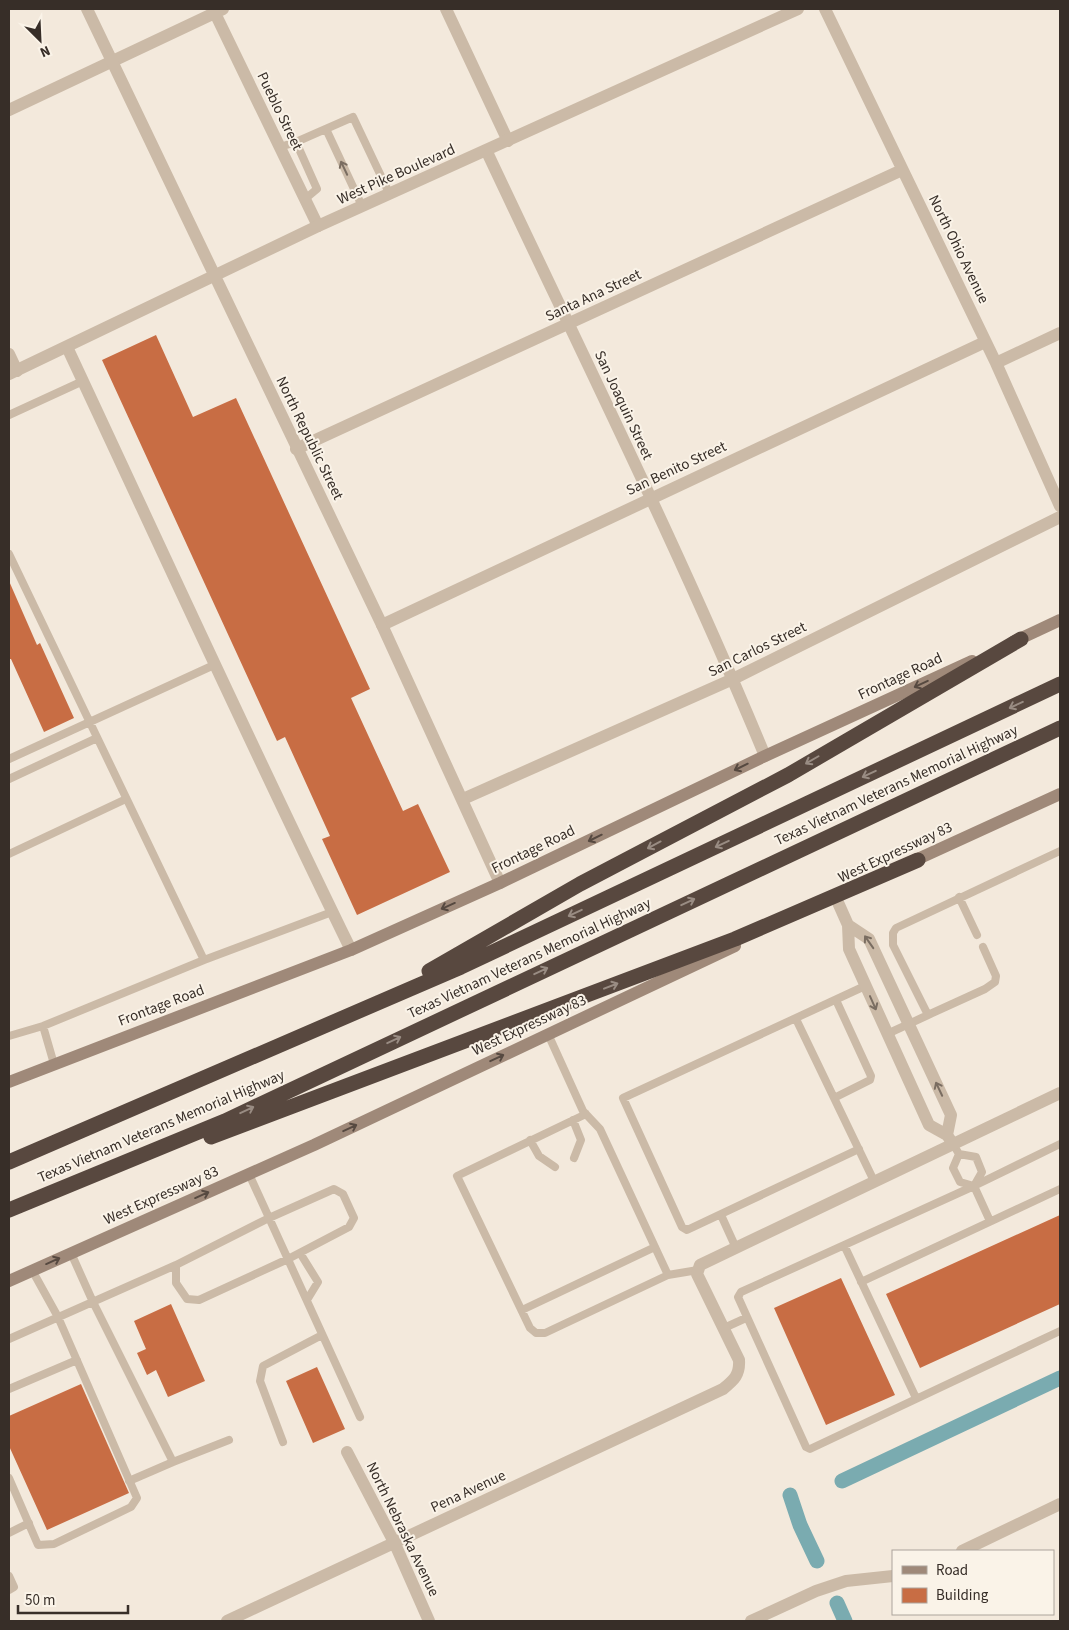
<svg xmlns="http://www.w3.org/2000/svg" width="1069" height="1630" font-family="'Source Sans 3',sans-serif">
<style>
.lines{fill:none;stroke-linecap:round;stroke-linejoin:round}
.canal{stroke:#7aabb0;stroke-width:15}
.building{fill:#c86d44}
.service{stroke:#cbbaa7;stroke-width:8}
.minor{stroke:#cbbaa7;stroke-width:12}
.tertiary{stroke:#cbbaa7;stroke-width:12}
.secondary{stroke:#9f8979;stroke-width:12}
.motorway{stroke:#58483f;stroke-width:15}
.oneway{stroke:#7a6d61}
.oneway2{stroke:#564940}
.oneway3{stroke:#998c83}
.labels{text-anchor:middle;stroke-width:4;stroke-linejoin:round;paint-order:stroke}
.street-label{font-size:15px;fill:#372e28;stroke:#faf3e8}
</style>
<rect width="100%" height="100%" fill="#f3e9dc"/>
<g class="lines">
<!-- canal -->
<path class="canal" d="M842 1481 1060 1378
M790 1495 800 1525 817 1561
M837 1603 845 1621"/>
</g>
<!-- building -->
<path class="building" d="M156 335 193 417 236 398 370 689 351 698 403 811 418 804 450 872 357 915 322 839 330 836 285 737 277 741 102 360Z
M9 581 37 645 40 643 74 718 44 732 11 659H9Z
M1060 1215V1304L920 1368 886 1294Z
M841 1278 895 1395 826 1425 774 1308Z
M171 1304 205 1381 168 1397 156 1370 147 1375 137 1353 146 1349 134 1321Z
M317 1367 345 1429 313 1443 286 1381Z
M81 1384 129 1493 47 1530 9 1446V1416Z"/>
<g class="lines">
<!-- service -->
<path class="service" d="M326 129 362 206
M296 142 317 189 305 199
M280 147 296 142 353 117 390 195
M9 415 83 381
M9 554 204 960
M9 759 214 665
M9 779 97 738
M9 854 126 799
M959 897 977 935
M983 947 996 976 995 982 985 989 928 1015 893 945V933L896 928 1060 851
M796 1019 874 1181
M43 1026 54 1064
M548 1034 583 1111 600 1129 668 1275 698 1270
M887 1034 928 1015
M9 1036 43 1026 204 960 332 912
M834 1098 870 1080 871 1076 836 1000
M586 1114 457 1176 530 1328 536 1333H545L668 1275
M573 1120 581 1140 574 1158
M530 1140 539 1156 555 1167
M953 1144 959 1154 976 1157 982 1172 974 1186
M1060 1144 974 1186 741 1292 738 1297 806 1447 810 1449 1060 1331
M859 1149 687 1230 682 1227 623 1098 865 986
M959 1154 953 1168 960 1182 974 1186
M249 1174 360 1417
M974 1186 990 1221
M334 1189 343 1194 354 1218 349 1227 288 1259 199 1300 187 1299 176 1283V1265L269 1218Z
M721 1215 736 1248
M844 1245 916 1398
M71 1253 93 1302 173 1462 229 1440
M300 1253 318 1282 307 1300
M861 1282 1060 1189
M522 1310 655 1247
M724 1328 746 1318
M9 1339 176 1265
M9 1389 77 1360
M283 1442 260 1381 263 1366 322 1335
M9 1478 38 1545 54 1544 131 1507 137 1498 58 1317 32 1270
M129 1481 173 1462
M9 1533 29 1523
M9 1576 14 1587 9 1590"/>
<!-- minor -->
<path class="minor" d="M213 9 318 226
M446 9 508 141
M825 9 996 363 1060 506
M9 110 223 9
M487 152C581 352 680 551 765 756
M67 347C161 548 253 750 351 950
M9 354 17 371
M996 363 1060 333
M296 449 902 170
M382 625 985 342
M463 799 733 679 1060 517
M836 898 848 925 849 949 929 1125 947 1135 953 1144
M848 925 869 939 951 1115 947 1135
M347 1452 395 1544 429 1621
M227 1621 723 1389C734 1380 740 1375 739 1360L697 1274 700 1265 1060 1093"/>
<!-- tertiary -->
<path class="tertiary" d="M87 9 382 625 500 883
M9 374 318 226 798 9
M962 1551 1060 1504
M751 1621 816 1591 846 1581 893 1576"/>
<!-- secondary -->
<path class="secondary" d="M1013 642 1060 620
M909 863 1060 794
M9 1082 351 950 500 883 765 756 972 661
M9 1281 314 1145 735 946"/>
<!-- motorway -->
<path class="motorway" d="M429 971 580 884 788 775 1021 639
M211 1137 735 939 918 860
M9 1162 461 967 1060 684
M9 1210 225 1121 1060 728"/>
</g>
<!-- one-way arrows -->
<defs><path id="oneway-shaft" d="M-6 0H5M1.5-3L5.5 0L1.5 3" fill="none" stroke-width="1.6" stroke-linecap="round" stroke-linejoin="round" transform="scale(1.25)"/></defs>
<g class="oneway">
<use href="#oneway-shaft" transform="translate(344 168) rotate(-115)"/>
<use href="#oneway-shaft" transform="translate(869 942) rotate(-125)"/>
<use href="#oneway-shaft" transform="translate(873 1003) rotate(66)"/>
<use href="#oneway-shaft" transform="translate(939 1089) rotate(-115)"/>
</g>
<g class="oneway2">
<use href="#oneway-shaft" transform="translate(921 684) rotate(155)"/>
<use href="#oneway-shaft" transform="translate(741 767) rotate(154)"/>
<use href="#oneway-shaft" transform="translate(595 838) rotate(154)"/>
<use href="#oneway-shaft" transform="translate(448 906) rotate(156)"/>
<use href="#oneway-shaft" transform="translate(497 1058) rotate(-25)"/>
<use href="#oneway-shaft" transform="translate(350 1128) rotate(-25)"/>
<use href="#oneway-shaft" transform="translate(202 1195) rotate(-24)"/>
<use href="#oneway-shaft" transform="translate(53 1261) rotate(-24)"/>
</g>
<g class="oneway3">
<use href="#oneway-shaft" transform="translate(1016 705) rotate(155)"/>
<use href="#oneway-shaft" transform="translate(812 760) rotate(150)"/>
<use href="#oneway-shaft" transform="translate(869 774) rotate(155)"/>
<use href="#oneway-shaft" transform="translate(722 844) rotate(155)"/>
<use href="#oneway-shaft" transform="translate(654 845) rotate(152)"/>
<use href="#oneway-shaft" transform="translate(688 902) rotate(-25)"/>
<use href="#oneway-shaft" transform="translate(575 913) rotate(155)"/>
<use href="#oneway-shaft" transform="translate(541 971) rotate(-25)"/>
<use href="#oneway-shaft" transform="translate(611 986) rotate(-21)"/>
<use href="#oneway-shaft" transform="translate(394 1040) rotate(-25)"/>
<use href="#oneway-shaft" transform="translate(247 1110) rotate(-25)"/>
</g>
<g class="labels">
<!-- street labels -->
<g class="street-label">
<text transform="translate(280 111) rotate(64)" y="5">Pueblo Street</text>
<text transform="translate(396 174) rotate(-24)" y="5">West Pike Boulevard</text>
<text transform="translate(959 249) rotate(64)" y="5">North Ohio Avenue</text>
<text transform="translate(593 295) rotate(-25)" y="5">Santa Ana Street</text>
<text transform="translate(624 405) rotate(65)" y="5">San Joaquin Street</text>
<text transform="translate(310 438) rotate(64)" y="5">North Republic Street</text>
<text transform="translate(676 468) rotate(-25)" y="5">San Benito Street</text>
<text transform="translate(757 649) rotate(-26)" y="5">San Carlos Street</text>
<text transform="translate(900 676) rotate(-25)" y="5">Frontage Road</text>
<text transform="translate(896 785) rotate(-25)" y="5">Texas Vietnam Veterans Memorial Highway</text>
<text transform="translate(533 849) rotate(-26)" y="5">Frontage Road</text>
<text transform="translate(895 852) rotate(-25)" y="5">West Expressway 83</text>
<text transform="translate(529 958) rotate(-25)" y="5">Texas Vietnam Veterans Memorial Highway</text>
<text transform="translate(161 1005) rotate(-21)" y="5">Frontage Road</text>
<text transform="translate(529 1025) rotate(-25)" y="5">West Expressway 83</text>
<text transform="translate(161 1126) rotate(-23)" y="5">Texas Vietnam Veterans Memorial Highway</text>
<text transform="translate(161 1195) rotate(-24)" y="5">West Expressway 83</text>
<text transform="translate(468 1491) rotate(-25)" y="5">Pena Avenue</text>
<text transform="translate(403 1529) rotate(64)" y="5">North Nebraska Avenue</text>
</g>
</g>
<!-- border -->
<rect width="1069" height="1630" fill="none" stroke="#372e28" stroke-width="20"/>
<!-- legend -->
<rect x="892" y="1550" width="162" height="65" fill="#faf3e8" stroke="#aca49b"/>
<rect x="902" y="1566" width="25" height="8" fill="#9f8979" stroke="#aca49b"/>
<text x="936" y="1575" font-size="15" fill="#372e28">Road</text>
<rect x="902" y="1588" width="25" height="15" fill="#c86d44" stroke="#aca49b"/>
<text x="936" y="1600" font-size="15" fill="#372e28">Building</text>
<!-- north arrow -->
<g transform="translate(40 40) rotate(156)" stroke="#faf3e8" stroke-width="4" paint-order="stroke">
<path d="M0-4L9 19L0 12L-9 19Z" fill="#372e28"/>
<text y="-8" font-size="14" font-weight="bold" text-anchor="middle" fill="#372e28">N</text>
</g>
<!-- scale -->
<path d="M18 1605v8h110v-8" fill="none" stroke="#372e28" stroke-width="2.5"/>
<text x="25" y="1605" font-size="15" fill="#372e28" stroke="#faf3e8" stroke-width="4" paint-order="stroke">50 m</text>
</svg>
